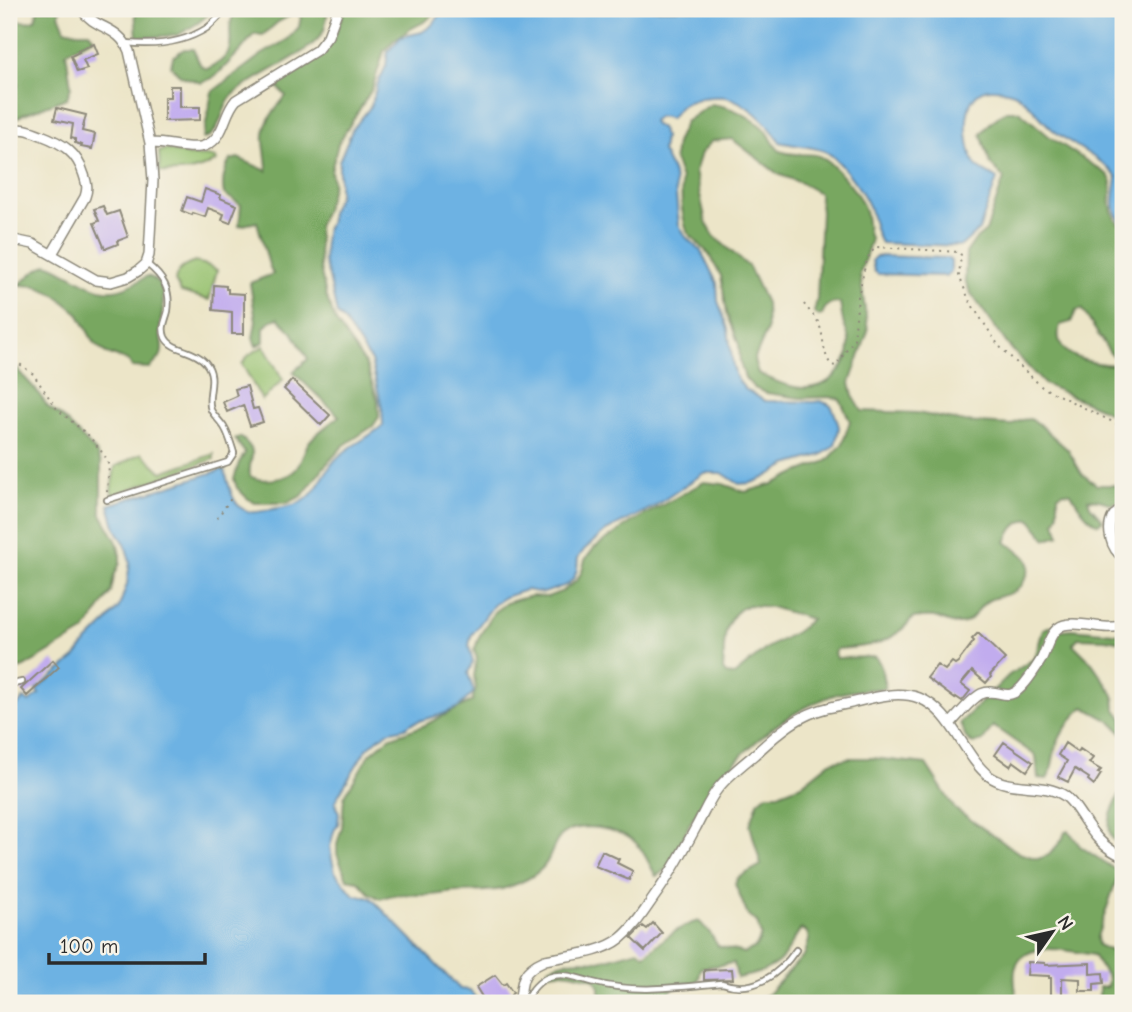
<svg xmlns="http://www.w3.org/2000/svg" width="1132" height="1012" font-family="'Comic Neue',sans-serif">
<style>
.green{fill:#96c16e;stroke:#60764c;stroke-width:2}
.forest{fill:#78a761;stroke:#526946;stroke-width:2;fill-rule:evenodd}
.water{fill:#6db2e3;stroke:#4c6e87;stroke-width:2}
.building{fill:#c1acee}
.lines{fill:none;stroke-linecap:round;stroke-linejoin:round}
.lane-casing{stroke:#8c887a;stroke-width:8}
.street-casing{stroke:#8c887a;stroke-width:12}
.path{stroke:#8c887a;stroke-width:2;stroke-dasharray:2 5;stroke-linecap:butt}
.lane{stroke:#fff;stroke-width:4.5}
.street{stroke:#fff;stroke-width:9}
</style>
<rect width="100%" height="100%" fill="#f7f3e8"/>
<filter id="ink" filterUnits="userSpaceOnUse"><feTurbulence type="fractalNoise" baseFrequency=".0143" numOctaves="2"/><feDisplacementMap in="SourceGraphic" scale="14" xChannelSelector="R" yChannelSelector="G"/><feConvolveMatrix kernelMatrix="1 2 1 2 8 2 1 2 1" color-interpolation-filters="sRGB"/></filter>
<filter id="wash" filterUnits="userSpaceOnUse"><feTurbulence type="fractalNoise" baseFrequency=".00686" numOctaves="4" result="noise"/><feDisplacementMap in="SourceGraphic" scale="28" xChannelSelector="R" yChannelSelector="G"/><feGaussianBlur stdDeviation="1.57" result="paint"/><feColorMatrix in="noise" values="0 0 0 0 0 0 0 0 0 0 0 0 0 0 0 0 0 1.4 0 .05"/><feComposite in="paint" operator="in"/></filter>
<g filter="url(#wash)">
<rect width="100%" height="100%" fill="#ece5c8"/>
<!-- green -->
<path class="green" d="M166 149 189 156H207L216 158 217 161C196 172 182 173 160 172L159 152Z
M195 262 207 265 217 270 209 300 181 292 175 281C177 269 184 266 195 262Z
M264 346 283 380 262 400 242 364 249 355Z
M142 453 162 472 214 454V459L113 495 111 490 115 467Z"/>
<!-- forest -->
<path class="forest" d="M38 9H60L59 14 65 29 77 32H89L94 38 66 52 71 86 67 98 24 114 9 123V99L18 85 9 79V18L26 22 35 20Z
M135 9H215L198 23 178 35 137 38Z
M239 9H329C326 16 326 23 324 30 314 54 253 75 232 96 220 109 222 134 203 139L212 92 261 55 288 39 299 27 301 16 295 13 278 22 263 35 254 34 241 50 215 77 201 83 181 76 171 66 173 57 184 49H193L201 66 207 69C250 50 216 30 239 9Z
M345 9H439L426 21 412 28 393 41 384 51 372 89 338 144 331 171 333 183 328 202 318 227 320 267 326 296 336 322 366 365 378 401 379 417 373 426 343 446 324 467 302 496 287 503H255L247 498 237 488 234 479 239 463 245 453 235 439 240 437C262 454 247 457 250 476 262 483 288 480 297 468 302 460 304 450 309 442 316 433 330 424 339 416L293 372 308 359 292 332 278 318 270 321 264 328V342L256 346 253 338 256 321 250 283 273 274 269 265 257 222 239 226 241 205 224 194C221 181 224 171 230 160L238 158 267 171C267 161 265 152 264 142 262 123 275 110 286 96L274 83 325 51 333 40Z
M711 104C731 106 753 117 767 132 772 138 773 145 779 150 787 156 805 153 816 155 831 159 856 190 863 205 867 213 867 227 869 236L871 239 860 274 868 331 850 383 853 396 862 411 917 413 965 422 1011 425 1021 420 1030 419 1038 423 1068 450 1082 474 1097 485H1113L1123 488V500L1112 504 1099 500 1088 499 1090 506 1103 520 1098 524C1086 519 1077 504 1071 493L1064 492 1058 495V515L1055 522 1060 535 1046 539 1030 519C1015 523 1012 528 1006 542 1021 554 1037 558 1025 579 1023 584 1019 589 1015 591 1007 596 997 596 989 600 978 605 975 622 960 624 952 625 942 619 934 617 927 616 920 617 913 618 889 646 872 646 837 649L834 653 836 658 876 657 881 666 885 688C869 690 853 690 837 694 830 696 824 699 817 702 764 725 719 773 690 823 680 841 677 866 656 876 650 866 644 851 637 844 622 828 579 821 562 835 555 841 553 850 549 858 542 875 519 884 502 889 488 892 473 891 459 892 449 892 438 895 427 895 411 895 396 892 380 899L369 893 358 881 347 879 337 854V844L342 827 344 797 369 755 389 738 425 725 472 701 476 688 474 676 477 658 474 651 479 637 494 612 506 603 519 599 532 596 547 597 563 591 577 580 582 571 585 560 594 548 632 522 704 482 723 484 745 492 773 484 796 473 827 461 842 445 850 421 840 399 830 397 800 398 766 393 754 388 745 378 740 363 739 345 727 313 721 276 708 253 688 233 685 225 682 209 681 179 674 159 676 143 685 122ZM732 139 778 174 801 183 819 193 821 212 817 299 814 312 819 316 822 315C825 305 830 303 840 303 841 310 842 318 844 325 846 330 849 336 849 341 851 365 830 388 805 388 789 388 772 380 758 373L754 360 767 330 766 303 749 267 714 236 706 222 695 172 701 153 712 141ZM748 605 771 607 811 619 799 630 767 648 734 675 726 674 723 670C725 644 720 617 748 605Z
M1006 111H1019L1050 137 1108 175 1112 182C1110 199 1108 215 1123 227V422L1104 410 1044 384 1008 345 970 292 965 280 966 253 975 240 986 231 1004 178 991 165 981 134 991 122ZM1082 309 1110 353 1119 362 1117 365C1093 364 1050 358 1060 325L1071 322 1076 311Z
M47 264C90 280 100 307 147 276 173 283 160 314 160 333 161 341 164 348 161 355 159 360 154 364 150 368L132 367 129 361 106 353 94 343 78 313 57 296 37 286 19 285 35 271Z
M9 362 16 368 36 390 48 407 62 417 96 452 101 463V514L117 542 120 554V563L114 576 111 592 85 631 24 667 9 672Z
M1054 625 1061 630 1072 629 1123 634V642L1105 639 1078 638 1073 644 1092 663 1114 695 1115 708 1123 719V734L1110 721 1084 707C1072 717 1058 736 1055 751 1052 761 1053 770 1047 779L1038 778 1036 756 993 726 983 741 973 744 966 738 960 723 1009 675 1035 658 1043 629Z
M849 758H872L926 764 955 809 1019 853 1038 859 1049 855 1062 840 1065 832 1069 831 1080 846 1117 871V878L1097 937 1098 945 1116 953 1123 954V1003H1109L1099 997V987H1107L1108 978 1093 955C1071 951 1022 938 1015 970 1013 981 1016 993 1018 1003H755L769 993 805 954 809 940 807 932 801 929C794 937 792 945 786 953 776 969 755 975 737 978L734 963 701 968 699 979 694 983 677 984C672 990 665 1000 656 1003 643 1007 613 999 600 996V988L595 979C579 975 565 970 549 973V968L557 964 568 961 581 960 599 961 638 950 645 955C661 941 678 926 699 921L710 933 718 946 744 953 756 947 761 936 757 922 748 916 735 884 738 878 761 865 750 825 758 802 767 794H778L801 785 830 762Z
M1123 788V847C1098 835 1113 806 1123 788Z"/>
<!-- water -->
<path class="water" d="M445 9H1123V223C1109 211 1115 194 1117 178 1105 160 1071 145 1053 130 1041 120 1028 100 1014 93 1008 91 1000 89 993 89 959 87 964 144 975 164 979 170 990 174 997 179L979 230 961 246 881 243C874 231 873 219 869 206 863 192 838 156 824 151 810 146 794 146 780 142 770 125 745 100 725 97 717 96 709 97 702 98 695 100 687 101 681 106 677 109 673 115 670 119 663 116 658 115 653 121L655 125 661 128 664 137 662 151 674 175 679 225 686 237 701 251 717 283 718 301 728 329 733 366 736 377 745 389 765 401 814 402 820 401 828 404 832 407 836 417 839 427 838 433 835 445 830 449 821 455 787 465 764 478 751 483 739 484 722 473H704L652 508 606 531 585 549 578 558 577 570 574 578 567 585 544 593 526 590 505 597 495 603 471 636 469 646 473 662 468 673 474 692 459 707 443 714 412 723 405 728 388 732 378 739 365 751 335 801 339 813 338 824 334 831 330 847 332 859 335 872 354 895 371 898 460 989 470 990 479 1003H9V708H15L24 698 29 702 39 694 36 690 75 658 86 643 105 624 119 607 127 584 130 562 125 544 116 529 109 505 224 469C230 485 231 509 251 512 259 513 266 510 273 509 284 507 296 506 305 500 320 489 325 469 338 457 352 444 369 438 383 425L382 408 371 361 344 321 337 314 329 277 324 262 325 232 329 224 332 208 339 195V161L352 130 371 106 377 85 386 66 388 51 401 37 422 32 432 25Z
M876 256 947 258 951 261V272L945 276 878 274 874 271 872 260Z"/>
<g id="blocks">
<!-- building -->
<path class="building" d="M94 44 98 54 83 60 87 69 77 72 71 56 79 52 78 50Z
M170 86H180V107H200V120L164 121V97H170Z
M57 108 86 115 82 131 95 134 92 149 81 147 82 145 75 143V139L71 138 73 124 54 120Z
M205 189 221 195 220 198 237 205 230 223 222 220 224 214 208 208 205 217 193 213 192 215 182 211 187 197 201 202Z
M103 206 107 215 119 211 128 237 117 241 118 244 105 249 94 223 99 221 94 209Z
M214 285 226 286V289H228V293L244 294V334H232V312L213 310Z
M292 380 330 415 321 425 284 389Z
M247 386 253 409 258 408 263 422 250 426 243 405 227 412 223 402 237 396 235 389Z
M978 633 1005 659 990 675 991 677 986 683 972 671 961 684 970 691 962 701 956 697 955 699 927 678 937 665 945 670 952 662 955 664 958 662 974 641 972 639Z
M53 660 59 667 27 696 21 689Z
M1004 742 1033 762 1027 771 1013 761 1010 766 995 755Z
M1065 743 1078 752 1080 749 1093 758 1089 763 1101 770 1098 773 1101 774 1094 785 1088 780 1089 778 1075 769 1068 782 1058 777 1067 761 1058 755Z
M602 851 619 859 617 863 633 871 629 880 595 866Z
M653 923 662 933 645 951 631 938 643 926 647 929Z
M1028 962 1045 963V965L1090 963V974L1103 973 1104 983 1094 984V991H1080V979L1062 978V995H1051V978H1049V976L1027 975Z
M732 969 733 979 704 980V970Z
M495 975 503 985 506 983 513 993 511 995 513 998 510 999 511 1003H496L494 999 489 1002 487 998 484 1000 476 987Z"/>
</g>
</g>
<g filter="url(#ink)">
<use href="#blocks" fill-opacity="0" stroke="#8c887a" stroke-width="2"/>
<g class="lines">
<!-- lane casing -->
<g class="lane-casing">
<path id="lane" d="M126 43C154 46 182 44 207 28 214 23 220 15 227 9
M107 500 228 462 234 453C231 444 229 435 224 427 220 421 214 416 211 410 205 396 219 378 205 362 194 349 171 351 165 337 161 327 166 320 168 311 171 289 163 277 147 264
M9 685 22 682
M523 1003C530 993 537 981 549 977 564 972 577 978 592 982 636 994 678 987 722 983 753 994 779 975 796 950"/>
</g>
<!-- street casing -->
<g class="street-casing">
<path id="street" d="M9 131C22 127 29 130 41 135 62 143 77 152 84 175 87 184 88 189 85 197L52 254
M150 143C176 142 207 160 221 130 226 120 228 109 236 100L317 50 328 36 338 9
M9 239 33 244 96 280 111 282 128 277 138 271 146 264 149 255 153 180 150 143 129 51C118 25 97 31 81 9
M1123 508C1123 508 1115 515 1114 515 1105 528 1111 549 1123 557
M950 724C958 716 971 699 981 694 1000 686 1007 706 1025 683 1031 676 1036 668 1041 660 1047 649 1050 629 1064 625 1083 620 1104 632 1123 625
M520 1003C521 980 522 970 545 960 569 955 601 954 621 938 636 926 646 908 657 893 672 872 683 851 695 829 703 815 709 799 719 787 729 775 742 765 754 755 770 741 786 725 805 716 819 709 835 706 851 703 872 698 897 690 919 698 952 710 964 757 989 776 1011 792 1043 781 1065 796 1073 802 1077 810 1082 817 1093 834 1104 849 1123 856"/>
</g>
<!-- path -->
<path class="path" d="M804 304C808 310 815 316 818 322 825 336 821 350 831 365L836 366 854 339 858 297 865 266 870 253 877 247 959 252 961 255 959 276 970 302 999 346 1042 387 1123 427
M9 356 33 374 57 409 88 435 105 456 109 466 107 492
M217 518 232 497"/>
<!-- lane -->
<use href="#lane" class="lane"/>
<!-- street -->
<use href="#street" class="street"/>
</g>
</g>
<!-- margin -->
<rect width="1132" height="1012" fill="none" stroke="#f7f3e8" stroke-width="35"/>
<!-- north arrow -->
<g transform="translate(1052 932) rotate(56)" stroke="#f7f3e8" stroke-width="5" paint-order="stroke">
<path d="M0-5L12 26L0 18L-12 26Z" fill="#2b2b2b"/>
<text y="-10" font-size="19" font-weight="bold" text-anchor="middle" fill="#2b2b2b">N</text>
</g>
<!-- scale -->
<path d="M49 953v10h156v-10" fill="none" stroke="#2b2b2b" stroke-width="3.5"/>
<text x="60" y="953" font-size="21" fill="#2b2b2b" stroke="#f7f3e8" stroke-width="5" paint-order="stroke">100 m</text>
</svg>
